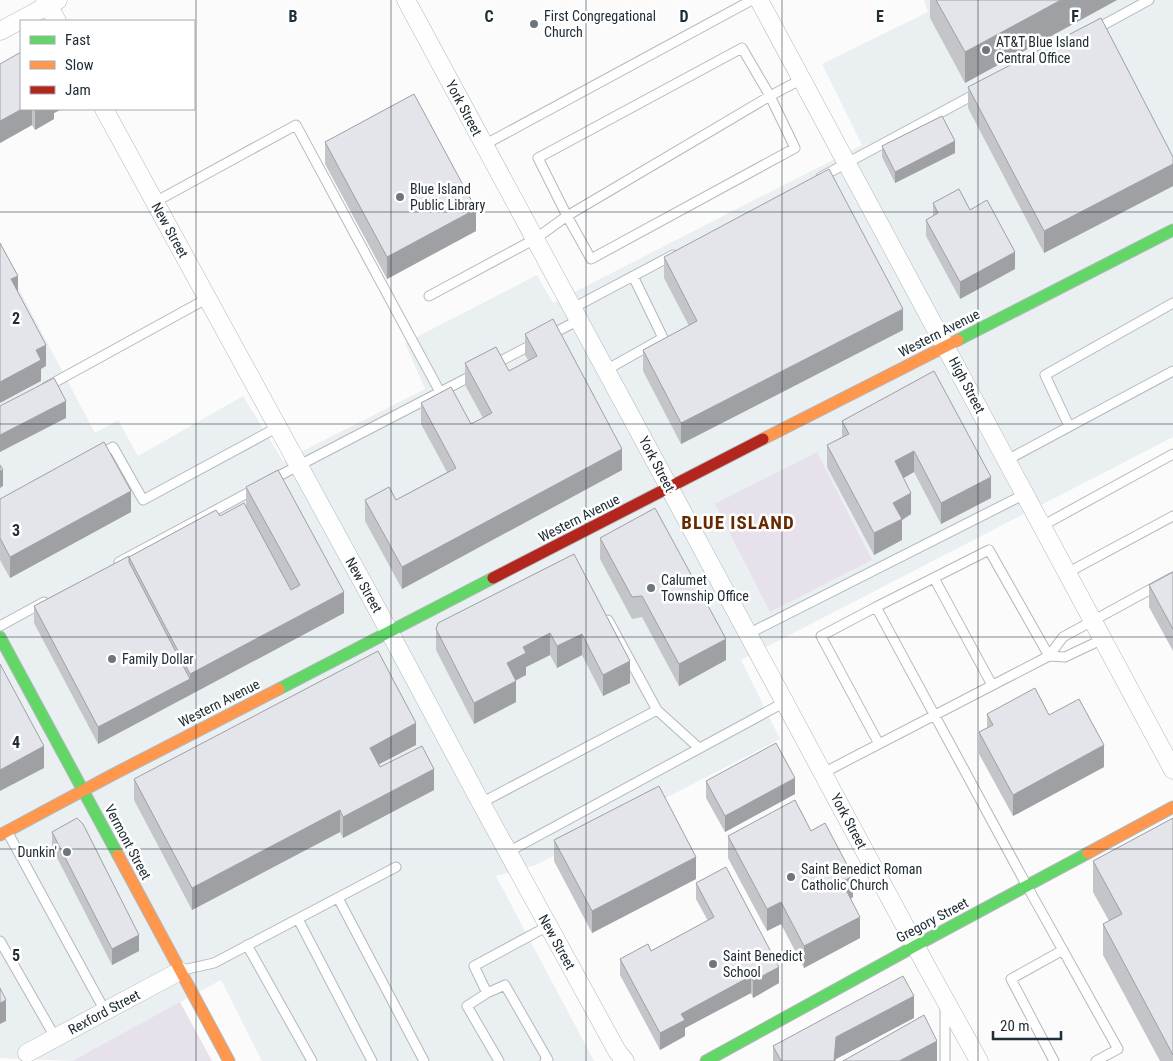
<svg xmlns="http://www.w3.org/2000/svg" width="1173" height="1061" font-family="'Roboto Condensed',sans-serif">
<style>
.built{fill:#eaeff2}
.green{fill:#e6e1eb}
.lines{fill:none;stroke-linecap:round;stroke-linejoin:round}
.lane-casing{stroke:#b2b8bd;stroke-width:11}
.street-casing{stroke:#b2b8bd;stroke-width:19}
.fast-casing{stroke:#b2b8bd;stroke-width:13}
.slow-casing{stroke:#b2b8bd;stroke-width:13}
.jam-casing{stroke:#b2b8bd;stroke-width:13}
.lane{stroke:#fefefe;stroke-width:9}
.street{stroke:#fefefe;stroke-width:18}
.fast{stroke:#63d668;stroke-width:11}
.slow{stroke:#ff974d;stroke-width:11}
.jam{stroke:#b3261e;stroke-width:11}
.wall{fill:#c3c5c9}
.shaded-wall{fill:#9fa0a4}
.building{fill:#e3e5ea;stroke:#9fa0a4}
.grid{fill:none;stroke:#202e37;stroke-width:1;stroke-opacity:0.55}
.poi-dot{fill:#6d767c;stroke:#fff;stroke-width:2}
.labels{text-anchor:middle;stroke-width:5;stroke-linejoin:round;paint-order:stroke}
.poi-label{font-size:14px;fill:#202e37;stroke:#fff;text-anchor:start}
.street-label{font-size:14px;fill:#202e37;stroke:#fff}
.district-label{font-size:19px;font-weight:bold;letter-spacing:1px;fill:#662a00;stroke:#fff}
.grid-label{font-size:16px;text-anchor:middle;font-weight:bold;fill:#202e37;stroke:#fff;stroke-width:5;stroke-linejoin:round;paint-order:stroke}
</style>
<rect width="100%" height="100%" fill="#fbfbfb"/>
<!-- built -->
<path class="built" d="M924 0H1173V437L741 660 780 739 536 865 496 876 594 1061H262L221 980 72 1061 0 1058V253L95 433 118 420 138 456 243 396 283 461 425 389 405 343 537 275 553 303 862 145 822 64 928 12Z"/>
<!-- green -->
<path class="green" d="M817 452 872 560 770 612 715 504Z
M180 1002 212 1061H72Z"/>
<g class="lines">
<!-- lane casing -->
<g class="lane-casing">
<path id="lane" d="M1094 30 1149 0
M770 96 795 148 591 259 567 216Z
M484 145 752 0
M821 177 977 93
M155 202 296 125 440 392
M429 296 535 239 567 216 538 158 742 48 770 96 802 79
M573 308 673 255
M548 336 579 320
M493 365 535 343
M606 370 663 338 633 276
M46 387 208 298
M1069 426 1045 375 1173 303
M99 455 113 447 143 500 278 427
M1007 460 1173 371
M271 480 475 374
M1042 526 1173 454
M119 562 255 489
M1067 573 1173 516
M934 578 992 685
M876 607 821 636 879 744
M608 620 657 710
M0 626 44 602
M748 634 1025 494
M1049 656 989 550 876 607 1027 886 1118 1049 1096 1061
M1049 656 1065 657 1103 639
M823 773 1049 656 1063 637 1173 577
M481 803 657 710 699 748
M8 833 105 1011
M508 852 785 702
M338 898 424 1061
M298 919 372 1061
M0 941 55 1037
M247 945 312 1061
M183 970 214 963 396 867
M487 993 474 966 548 926
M945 1006V1061
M499 1061 467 1006 487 993 505 985 548 1060 545 1061
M1054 1061 1011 979 1063 950"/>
</g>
<!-- street casing -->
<g class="street-casing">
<path id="street" d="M45 0 57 21
M406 0 683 513 929 971 979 1061
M759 0 1173 770
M0 31 58 0
M104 109 375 605 481 803 617 1051 625 1061
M27 1053 180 971"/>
</g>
<!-- fast casing -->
<g class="fast-casing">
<path id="fast" d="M958 340 1173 230
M0 637 118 855
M279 689 493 578
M706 1061 915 946 1088 853"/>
</g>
<!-- slow casing -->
<g class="slow-casing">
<path id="slow" d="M763 439 958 340
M0 835 112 775 279 689
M1088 853 1173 807
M118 855 229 1061"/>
</g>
<!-- jam casing -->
<g class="jam-casing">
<path id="jam" d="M493 578 763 439"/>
</g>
<!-- lane -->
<use href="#lane" class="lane"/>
<!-- street -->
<use href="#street" class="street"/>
<!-- fast -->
<use href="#fast" class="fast"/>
<!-- slow -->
<use href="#slow" class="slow"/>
<!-- jam -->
<use href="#jam" class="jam"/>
</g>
<!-- wall -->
<path class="wall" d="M930 0H1117L965 83 930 18Z
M0 64 21 109H60V110L54 113V119L35 130 32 125 0 143Z
M968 87 1173 157V186L1044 253 968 108Z
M325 142 476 231 387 279 325 164Z
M882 146 955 153 895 183 882 157Z
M933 203 970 210 1015 269 960 299 926 236V220L933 216Z
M664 257 903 330 681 444 643 371V350L689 326 664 278Z
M525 334 622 470 402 589 365 521V500H396L447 472 421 424V403L471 424 483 418 465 385V363L509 371 528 360 525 355Z
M934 371 991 498 941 524 914 472 903 478 911 514 902 520V540L874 555 827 467V445L842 437V421Z
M246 487 344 613 98 744 34 623V606L129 557 220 516 246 506Z
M0 499 131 512 10 578 0 560Z
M600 538 726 660 679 686 642 617 632 619 600 559Z
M574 554 630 683 603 696 582 655 557 668 550 655 526 667V675L516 680V702L474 724 436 650V629Z
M1173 572V651L1149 607V585Z
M987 714 1049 715 1104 767 1013 816 979 754V732L987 728Z
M416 745 379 764 380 767 434 790 343 838 340 832 192 910 134 800V779Z
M706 781 795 794 725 832 706 798Z
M1173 818V1061H1160L1103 955V924L1109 921 1093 892V861Z
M811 831 853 897 850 899 860 938 804 968 781 924 767 931 728 858V836Z
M52 832 139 951 112 965 52 848Z
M554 840 696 879 592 933 554 861Z
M696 883 779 983 753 998 751 993 685 1028V1036L660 1050 620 975V959L651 951 708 921 696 899Z
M914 1018 836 1059 835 1061H773V1046Z"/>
<!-- shaded-wall -->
<path class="shaded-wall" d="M1061 0H1117L965 83V52Z
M22 109H32V125L0 143V121Z
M35 109H60V110L54 113V119L35 130Z
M955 141V153L895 183V172Z
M1173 164V186L1044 253V231Z
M476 209V231L387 279V257Z
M1015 252V269L960 299V282Z
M18 276V297L11 279Z
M903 309V330L681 444V423Z
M46 345V366L41 369V381L0 403V382L36 350Z
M66 401V418L0 452V435Z
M622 449V470L402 589V567Z
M914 451V472L895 483V461Z
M3 470V486L0 488V471Z
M991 477V498L941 524V503Z
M131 491V512L10 578V557Z
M911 493V514L902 520V540L874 555V533L893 503Z
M344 592V613L190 695V674Z
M550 633V655L526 667V675L507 685V663L523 647Z
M582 634V655L557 668V646Z
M726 639V660L679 686V664Z
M630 661V683L603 696V675Z
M190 679V695L98 744V727Z
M516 681V702L474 724V703Z
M416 723V745L370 769V748Z
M1104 745V767L1013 816V795Z
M44 746V768L0 791V770Z
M434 769V790L343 838V817Z
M795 778V794L725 832V816Z
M340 810V832L192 910V888Z
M696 857V879L592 933V911Z
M853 876V897L842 904V882Z
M781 902V924L767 931V909Z
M860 917V938L804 968V946Z
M139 935V951L112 965V949Z
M779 967V983L753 998V981Z
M751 976V993L685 1028V1036L660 1050V1033L681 1014Z
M914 996V1018L836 1059 835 1061H834L836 1037Z
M6 1000V1021L0 1024V1003Z
M937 1041V1061H899Z"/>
<!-- building -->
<path class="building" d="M936 0H1061L965 52Z
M1101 18 1173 157V164L1044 231 968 87Z
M21 52V109H22L0 121V64Z
M414 94 476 209 387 257 325 142Z
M942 116 955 141 895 172 882 146Z
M829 169 903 309 681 423 643 350 697 321 664 257Z
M959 189 970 210 987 200 1015 252 960 282 926 220 938 213 933 203Z
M0 243 18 276 11 279 46 345 36 350 41 360 0 382Z
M553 319 622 449 402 567 365 500 389 487 396 500 456 468 421 403 451 387 471 424 492 413 465 363 496 347 509 371 537 356 525 334Z
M934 371 991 477 941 503 914 451 895 461 911 493 893 503 902 519 874 533 827 445 849 434 842 421Z
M54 378 66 401 0 435V406Z
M104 442 131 491 10 557 0 538V499Z
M0 465 3 470 0 471Z
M278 470 344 592 190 674 129 557 216 510 220 516 244 503 291 590 300 585 246 487Z
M655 508 726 639 679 664 642 596 632 597 600 538Z
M574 554 630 661 603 675 582 634 557 646 550 633 523 647 526 653 507 663 516 681 474 703 436 629 438 623Z
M129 556V562L190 679 98 727 34 606Z
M1173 572V629L1149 585Z
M378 651 416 723 370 748 380 767 422 746 434 769 343 817 340 810 192 888 134 779Z
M0 664 44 746 0 770Z
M1035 688 1049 715 1079 699 1104 745 1013 795 979 732 993 725 987 714Z
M776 743 795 778 725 816 706 781Z
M659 786 696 857 592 911 554 840Z
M795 800 811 831 825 823 853 876 842 882 860 917 804 946 781 902 767 909 728 836Z
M77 818 83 824 139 935 112 949 52 832Z
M1173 818V1055L1103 924 1122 914 1093 861Z
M726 867 779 967 753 981 751 976 681 1014 685 1020 660 1033 620 959 648 944 651 951 714 917 696 883Z
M903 976 914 996 836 1037 834 1061H781L773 1046Z
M0 988 6 1000 0 1003Z
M924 1015 937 1041 899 1061H843Z"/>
<!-- grid -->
<path class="grid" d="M196 0V1061M391 0V1061M586 0V1061M782 0V1061M978 0V1061M0 212H1173M0 424H1173M0 637H1173M0 849H1173"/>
<!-- markers -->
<g class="poi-dot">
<circle cx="534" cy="24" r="5"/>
<circle cx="986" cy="50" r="5"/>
<circle cx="400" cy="197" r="5"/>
<circle cx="651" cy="588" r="5"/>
<circle cx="112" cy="659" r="5"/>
<circle cx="67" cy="852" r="5"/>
<circle cx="791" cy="877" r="5"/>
<circle cx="713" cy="964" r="5"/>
</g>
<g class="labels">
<!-- poi labels -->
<g class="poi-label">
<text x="544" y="21">First Congregational<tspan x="544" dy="16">Church</tspan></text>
<text x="996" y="47">AT&amp;T Blue Island<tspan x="996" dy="16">Central Office</tspan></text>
<text x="410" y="194">Blue Island<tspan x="410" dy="16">Public Library</tspan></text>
<text x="661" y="585">Calumet<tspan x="661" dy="16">Township Office</tspan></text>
<text x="122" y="664">Family Dollar</text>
<text x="57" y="857" text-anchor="end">Dunkin'</text>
<text x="801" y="874">Saint Benedict Roman<tspan x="801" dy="16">Catholic Church</tspan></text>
<text x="723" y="961">Saint Benedict<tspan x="723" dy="16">School</tspan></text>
</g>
<!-- street labels -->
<g class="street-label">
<text transform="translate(464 108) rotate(62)" y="5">York Street</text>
<text transform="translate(170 230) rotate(61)" y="5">New Street</text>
<text transform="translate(939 333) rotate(-27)" y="5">Western Avenue</text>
<text transform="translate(967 385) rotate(62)" y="5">High Street</text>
<text transform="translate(657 464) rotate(62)" y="5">York Street</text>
<text transform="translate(579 518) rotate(-27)" y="5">Western Avenue</text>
<text transform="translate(364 585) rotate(61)" y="5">New Street</text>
<text transform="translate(219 703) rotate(-27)" y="5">Western Avenue</text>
<text transform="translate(849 821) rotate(62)" y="5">York Street</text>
<text transform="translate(128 842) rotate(62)" y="5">Vermont Street</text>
<text transform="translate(932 920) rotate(-28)" y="5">Gregory Street</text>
<text transform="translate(557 942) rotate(61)" y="5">New Street</text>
<text transform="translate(104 1012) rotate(-28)" y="5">Rexford Street</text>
</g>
<!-- district labels -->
<g class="district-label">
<text x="738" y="529">BLUE ISLAND</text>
</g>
</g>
<g class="grid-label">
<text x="293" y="22">B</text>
<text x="489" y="22">C</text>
<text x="684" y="22">D</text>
<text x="880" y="22">E</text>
<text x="1075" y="22">F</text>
<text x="16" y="324">2</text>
<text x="16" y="536">3</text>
<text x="16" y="748">4</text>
<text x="16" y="961">5</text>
</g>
<!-- legend -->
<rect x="20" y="20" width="175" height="90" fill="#ffffff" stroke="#a6abaf"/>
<rect x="30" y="36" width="25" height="8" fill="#63d668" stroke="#a6abaf"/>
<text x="65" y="45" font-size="15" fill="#202e37">Fast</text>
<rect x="30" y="61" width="25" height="8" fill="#ff974d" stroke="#a6abaf"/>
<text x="65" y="70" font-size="15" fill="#202e37">Slow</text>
<rect x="30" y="86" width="25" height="8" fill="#b3261e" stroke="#a6abaf"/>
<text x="65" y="95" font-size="15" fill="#202e37">Jam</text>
<!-- scale -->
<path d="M993 1031v8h68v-8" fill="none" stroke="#202e37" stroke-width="2.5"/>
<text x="1000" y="1031" font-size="15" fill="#202e37" stroke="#ffffff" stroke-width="4" paint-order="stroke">20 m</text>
</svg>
